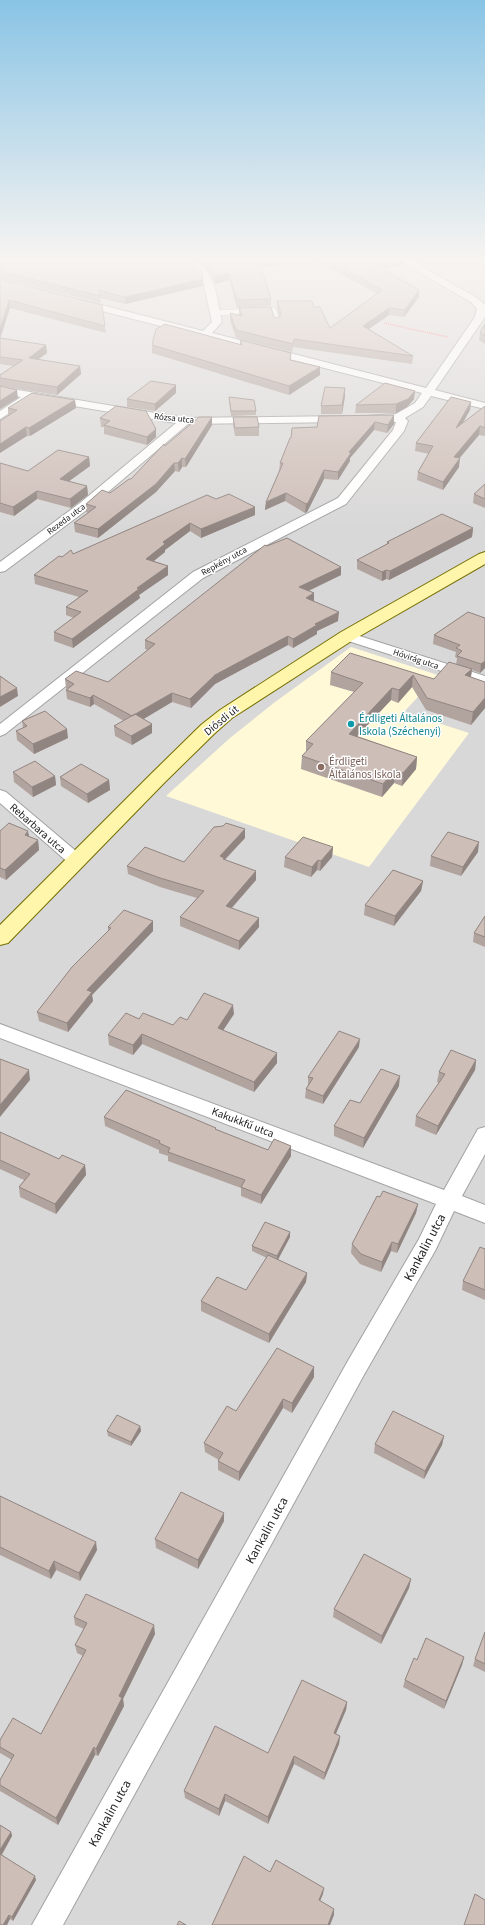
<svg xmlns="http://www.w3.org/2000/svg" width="485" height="1925" font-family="'Source Sans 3',sans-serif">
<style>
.residential{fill:#d9d8d8}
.education{fill:#fff9d7}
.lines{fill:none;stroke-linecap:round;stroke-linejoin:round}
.lane-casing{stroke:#a2a2a2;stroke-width:6}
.street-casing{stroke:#a2a2a2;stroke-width:2}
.secondary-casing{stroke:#746e00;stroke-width:2}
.path{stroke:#ff5f68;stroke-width:1.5;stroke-dasharray:1 1;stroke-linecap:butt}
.lane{stroke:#fff;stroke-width:5}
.street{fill:#fff;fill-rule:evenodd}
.secondary{fill:#fff6ac;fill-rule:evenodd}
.wall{fill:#b1a39e}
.shaded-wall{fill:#908581}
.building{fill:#cebeb8;stroke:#908581}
.culture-dot{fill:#0f9aa8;stroke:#fff;stroke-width:1.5}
.education-dot{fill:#8d6e63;stroke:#fff;stroke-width:1.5}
.labels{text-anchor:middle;stroke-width:3;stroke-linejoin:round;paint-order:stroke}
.far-street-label{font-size:9px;fill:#1b1b1b;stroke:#fff}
.culture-label{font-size:11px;fill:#0d838f;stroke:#fff;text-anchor:start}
.street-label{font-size:11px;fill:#1b1b1b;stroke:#fff}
.education-label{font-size:11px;fill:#785e54;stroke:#fff;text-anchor:start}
.near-street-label{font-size:13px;fill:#1b1b1b;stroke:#fff}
</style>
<rect width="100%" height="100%" fill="#eee6df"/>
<!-- residential -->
<path class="residential" d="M0 260H485V1925H0Z"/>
<!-- education -->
<path class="education" d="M351 647 438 675 404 712 469 733 369 867 166 796 230 738 275 702Z"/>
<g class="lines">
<!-- lane casing -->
<g class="lane-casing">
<path id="lane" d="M215 313 272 310 274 311 277 322"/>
</g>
<!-- street casing -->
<g class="street-casing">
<path id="street" d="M180 260C216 259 216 296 222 322L212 333 426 388 475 317 477 309 471 302 398 260H410L477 298 485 305V317L435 390 485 403V409L431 396 423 407 405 418 408 421 404 431 346 504 203 578 5 734 0 736V724L193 572 338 498 393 430 396 422 370 421 366 420 364 418 366 416 396 414 415 403 422 393 75 304 73 302 78 299 203 331 212 322 202 276Z
M0 387 185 418 343 416 349 419 343 422 188 424 88 509 5 571 0 572V562L80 503 176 423 32 399 0 419V411L21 397 0 393Z
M347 632 485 676V685L342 639 340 636 342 633Z
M0 790 6 792 83 857 85 861 83 865 77 866 71 865 0 803Z
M0 1024 444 1190 478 1129 485 1127V1154L462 1196 485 1205V1223L454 1211 435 1251 365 1373 63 1925H32L349 1359 419 1239 436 1204 0 1038Z"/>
</g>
<!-- secondary casing -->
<g class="secondary-casing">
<path id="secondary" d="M485 552V564L353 640 232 718 215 733 165 782 8 943 0 945V925L151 774 201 725 220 710 341 632 479 554Z"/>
</g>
<!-- path -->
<path class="path" d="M384 323 448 337"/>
<!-- lane -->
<use href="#lane" class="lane"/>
<!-- street -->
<use href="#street" class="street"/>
<!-- secondary -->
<use href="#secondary" class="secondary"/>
</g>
<!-- wall -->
<path class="wall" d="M0 260 203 286 125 304 100 298 101 303 0 278Z
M192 260H403V265L383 269 419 290V297L404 317 389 315 369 329 413 356 412 364 293 347 292 352 236 338 230 321V313L239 316V308L278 318 279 316 277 309V301L314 307 330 328 377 294 319 262 261 267 271 299V306L237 308 229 280 215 284 209 272 202 265Z
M0 279 105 326 106 333 10 308 0 338 46 345 47 353 38 359 80 366 81 374 57 395 0 386V375L13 366 0 364Z
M485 324V344L479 340 480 332Z
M240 340 291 353V360L320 367V375L289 395 152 353V345L240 344Z
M345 388V396L342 414H321V406Z
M176 393 155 411 127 407V399Z
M229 397 256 411V415L231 416 229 401Z
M414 399 407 407 396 413H355L356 405Z
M75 400 76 408 30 436H27L8 415V408Z
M471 402 470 410 463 423 485 406V436L479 435 459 458V467L443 490 417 480 418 472 429 454 415 451 416 443Z
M319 416 394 424 387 433 374 430 350 458V461L338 480 324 479 307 512 305 513 285 501 265 510 266 502 279 471 280 463 291 438 317 427Z
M212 417V425L186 467H182L179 472 175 471 156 492 98 538 75 532 74 523 88 513 86 512V504L110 493 131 479 165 446Z
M233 417 259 427V436H235L233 425Z
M100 418 156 429V437L147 445 104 434V427H101Z
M89 457 90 466 69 481 87 486 88 495 71 508 37 499 14 516 0 512V463L28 471Z
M485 484V508L473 503 474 494Z
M216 499 255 515 201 538 190 531 165 550V552L154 561 168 566V575L139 595 140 598 73 648 54 641V632L74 618 66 615V607L79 597 35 584 34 575 62 557 73 554Z
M473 528 472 537 389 580 386 579 382 581 357 569V560L387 544V542Z
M267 546 341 567V575L309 591 314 593V601L338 621 317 631V634L293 648 288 645 215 684 191 708 172 702 143 719 152 733 132 745 115 736 114 726 124 721 94 704 90 707 67 699 66 690 67 689 66 688 65 679 108 682 148 650 145 649V640Z
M468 612 485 668 480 673 472 670 471 677 485 682V708L471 725 426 710 412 687 398 703 391 700 357 736 417 757 416 769 402 786 394 783 382 797 301 769 302 756 306 752V741L354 692 330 685 331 672 350 653 434 679 456 665 457 658 455 657 456 652 433 644 434 635Z
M22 721 68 738 34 754 17 740 16 731 23 728Z
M13 772 55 776 56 785 33 797 14 782Z
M60 777 109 780 110 790 88 803 61 786Z
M0 831 29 837 38 840 39 850 6 880 0 877Z
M245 838 225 860 256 871V880L232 908 259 927 239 950 180 926V917L197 898 160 887 128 874 127 866 184 862Z
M333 847 332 857 320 871 317 870 311 877 284 867 285 857Z
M478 852 461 876 430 866 431 856Z
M423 881 421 891 394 926 364 915 365 905Z
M485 916V947L473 942 474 933Z
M108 927 153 931 92 995 93 1001 68 1032 39 1021 37 1012 108 931Z
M234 1014 223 1030 277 1053V1063L254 1092 142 1044 133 1055 109 1045 108 1035 139 1019 173 1025 187 1020Z
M359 1047 323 1104 305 1098 306 1089 308 1085V1077Z
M476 1060 475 1070 436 1135 415 1126 416 1116 439 1083 437 1082 439 1072Z
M399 1086 363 1148 334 1136V1126L360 1103Z
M104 1117 216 1128V1130L268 1150 291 1156 261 1204 241 1196V1188L168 1161V1156L159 1153V1150L105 1126Z
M0 1132 59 1159 85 1165 86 1175 56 1214 20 1197 19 1187 24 1180 0 1169Z
M380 1197 418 1204 416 1213 397 1253 391 1251 381 1272 360 1264 351 1253 352 1244Z
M290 1232V1237L278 1260 307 1273 306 1282 269 1343 201 1311V1301L246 1290 267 1258 252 1251V1246Z
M485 1249V1300L462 1290 463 1281Z
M314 1367V1377L292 1413 283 1408 239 1481 218 1470V1461L219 1460 205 1452 204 1443 236 1411Z
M140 1426 141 1431 131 1446 108 1436 107 1431Z
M444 1436 442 1445 424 1479 374 1453 375 1444Z
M0 1496 97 1550 80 1581 56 1570 51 1579 0 1555Z
M224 1521 198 1569 156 1548 155 1539Z
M411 1579 409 1588 381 1644 333 1617 334 1609Z
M74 1617 155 1634 123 1699 124 1706 98 1756 95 1755 58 1825 0 1791V1780L12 1760 0 1753V1740L41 1734 83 1656 77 1653 75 1645 84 1629 75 1625Z
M485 1632V1672L473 1666 475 1659Z
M464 1657 462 1665 444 1709 403 1687 405 1680 417 1660Z
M347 1702 346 1710 336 1734 340 1736 339 1744 324 1780 294 1764 268 1824 225 1801 219 1816 185 1798 184 1791 268 1753Z
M0 1825 11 1832 12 1836 2 1855 36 1880 13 1921 10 1919 0 1925Z"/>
<!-- shaded-wall -->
<path class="shaded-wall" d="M259 260H319V262L259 267Z
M392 260H403V265L373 271 374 264Z
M416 260H424L416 262Z
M229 273V280L215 284V276Z
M203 279V286L125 304V297Z
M419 290V297L404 317 405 310Z
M9 300 10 308 0 339V329Z
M389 308V315L363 333V326Z
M46 345 47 353 29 366V358Z
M80 366 81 374 57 395V387Z
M320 367V375L289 395V386Z
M176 385V393L155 411V404Z
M345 388V396L342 414V405Z
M17 390 18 398 0 409V401Z
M415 391 414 399 407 407 396 413V404Z
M75 400 76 408 30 436 29 428Z
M471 402 470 410 455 436 456 428Z
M394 415V424L387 433 388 425Z
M212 417V425L186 467 185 459Z
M375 422 374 430 350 458V461L338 480V472L349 452Z
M480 426 479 435 453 466 454 457Z
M26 427 27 436 0 453V444Z
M156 429V437L147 445V437Z
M89 457 90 466 61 487 60 479Z
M182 458V467L179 472 178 463Z
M460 458 459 467 443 490V482Z
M174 463 175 471 156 492 98 538V529Z
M324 470V479L307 512 305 513 306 504Z
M87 486 88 495 71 508 70 499Z
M37 491V499L14 516 13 507Z
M286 493 285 501 265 510 266 502Z
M255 507V515L201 538V529Z
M190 523V531L165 550V552L146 567V559L163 542Z
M473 528 472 537 389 580 390 571Z
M168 566V575L139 595 140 598 73 648 72 639 137 588Z
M341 567V575L299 595V587Z
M386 570V579L382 581V572Z
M314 593V602L306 598Z
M339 612 338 621 317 631V634L293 648V639L315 624Z
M288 636V645L215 684 191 708 190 699 215 675Z
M485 661V668L480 673 481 664Z
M472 669 470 682 465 675Z
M413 675 412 687 398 703 399 690Z
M17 688 18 696 0 707V697Z
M392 688 391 700 348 746 349 734Z
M172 693V702L132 726V716Z
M93 695 94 704 90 707V698Z
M485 698V708L471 725 473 712Z
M152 724V733L132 745 131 736Z
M67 729 68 738 34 754 33 744Z
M417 757 416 769 402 786 403 773Z
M395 770 394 783 382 797 383 784Z
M55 776 56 785 33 797 32 787Z
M109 780 110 790 88 803 87 794Z
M245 829V838L224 860 220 856Z
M28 831 30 841 25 835Z
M38 840 39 850 6 880 5 870Z
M479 842 478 852 461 876 463 867Z
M333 847 332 857 320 871 321 861Z
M318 860 317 870 311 877 312 867Z
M256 871V880L226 914V906Z
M423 881 421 891 394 926 395 916Z
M259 918V927L239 950V941Z
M153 921V931L92 995 93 1001 68 1032 67 1023 87 990Z
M233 1005 234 1014 218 1038V1028Z
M142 1034V1044L133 1055V1045Z
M360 1039 359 1047 323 1104V1096Z
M277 1053V1063L254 1092V1082Z
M476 1060 475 1070 436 1135 438 1126Z
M29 1070 30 1080 0 1117V1105Z
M400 1076 399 1086 363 1148 364 1138Z
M291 1146V1156L261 1204V1195Z
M85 1165 86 1175 56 1214 55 1204Z
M418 1204 416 1213 397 1253 398 1244Z
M290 1232V1237L277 1261V1256Z
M392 1242 391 1251 381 1272 382 1262Z
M307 1273 306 1282 269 1343V1334Z
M314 1367V1377L292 1413V1403Z
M283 1399V1408L239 1481V1472Z
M140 1426 141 1431 131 1446V1442Z
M444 1436 442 1445 424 1479 425 1471Z
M224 1513V1521L198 1569V1560Z
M96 1542 97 1550 80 1581 79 1573Z
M54 1561 56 1570 51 1579 49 1571Z
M411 1579 409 1588 381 1644 382 1636Z
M154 1625 155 1634 123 1699 124 1706 98 1756 96 1749 119 1696Z
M464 1657 462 1665 444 1709 446 1701Z
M347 1702 346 1710 333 1740 334 1733Z
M340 1736 339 1744 324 1780 325 1773Z
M94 1747 95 1755 58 1825 56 1818Z
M294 1756V1764L268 1824V1817Z
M225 1794V1801L219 1816V1809Z
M11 1832 12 1836 0 1857V1850Z
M35 1876 36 1880 13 1921 12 1917Z
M324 1888 323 1894 318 1906 319 1900Z
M334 1909V1915L330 1925H328Z
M9 1915 10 1919 7 1925H3Z"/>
<!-- building -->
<path class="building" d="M0 260H187L201 270 203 279 125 297 99 290 100 296 0 271Z
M204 260H263H259L271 299 237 300 229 273 215 276 209 264Z
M329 260H392L374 264 419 290 405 310 389 308 363 326 413 356 294 339 293 344 236 330 230 313 242 316 239 308 271 307 274 317 278 318 281 314 277 301H312L314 307H320L330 328 382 290Z
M0 279 102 305 105 326 9 300 0 329Z
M165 324 242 345 240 340 291 353 290 360 320 367 289 386 152 345 156 329Z
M485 324V336L480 332Z
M0 338 46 345 29 358 80 366 57 387 0 378V375L23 360 0 357Z
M151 381 176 385 155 404 127 399Z
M385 383 415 391 408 399 396 404 356 405Z
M0 386 17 390 0 401Z
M325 387 345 388 342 405 321 406Z
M32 393 75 400 29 428 26 427 0 444V421L17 410 8 408Z
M229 397 254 400 256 411H231Z
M451 397 471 402 456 428 485 406V428L480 426 454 457 460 458 443 482 418 472 433 446 416 443Z
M116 406 146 411 156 429 147 437 104 425 110 421 100 418Z
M394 415 388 425 375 422 349 452 351 453 338 472 324 470 308 503 306 504 286 493 266 502 283 463H280L290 438H291L292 428 317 427 319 416Z
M199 417H212L185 459 182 458 178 463H174L156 484 98 529 74 523 96 507 86 504 102 490 110 493 129 479H131L164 444 165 446Z
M233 417H257L259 427 235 428Z
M58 450 89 457 60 479 87 486 70 499 37 491 13 507 0 503V463L28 471Z
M485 484V499L474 494Z
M229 494 255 507 201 529 190 523 163 542 165 544 146 559 168 566 137 588 139 589 72 639 54 632 81 612 66 607 88 591 34 575 59 556 62 557 71 550 73 554 207 495 216 499Z
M442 514 473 528 390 571 386 570 382 572 357 560 389 543 387 542Z
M287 538 341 567 299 587 314 593 306 598 339 612 315 624 317 625 293 639 288 636 215 675 190 699 172 693 132 716 93 695 90 698 66 690 74 684 65 679 76 671 108 682 155 644 145 640 265 545 267 546Z
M468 612 485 618V661L481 664 457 656 462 651 456 648 460 645 434 635Z
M350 653 434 679 449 662 472 669 465 675 485 682V698L473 712 427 698 413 675 399 690 392 688 349 734 417 757 403 773 395 770 383 784 302 756 313 744 306 741 363 683 331 672Z
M0 676 17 688 0 697Z
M45 711 67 729 33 744 16 731 27 726 22 721Z
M135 714 152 724 131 736 114 726Z
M35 761 55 776 32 787 13 772Z
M81 764 109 780 87 794 60 777Z
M9 823 28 831 25 835 38 840 5 870 0 868V831Z
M226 823 245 829 220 856 224 858 223 859 256 871 226 906 259 918 239 941 180 917 204 891 160 878 127 866 145 847 184 862 214 827 223 826Z
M448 832 479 842 463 867 431 856Z
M303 837 333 847 321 861 318 860 312 867 285 857Z
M393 870 423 881 395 916 365 905Z
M124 910 153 921 87 990 92 992 67 1023 37 1012 72 967 111 928 108 927Z
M485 916V937L474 933Z
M204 993 233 1005 218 1028 277 1053 254 1082 142 1034 133 1045 108 1035 126 1013 139 1019 143 1013 173 1025 180 1017 187 1020Z
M339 1031 360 1039 323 1096 306 1089 313 1078 308 1077Z
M451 1050 476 1060 438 1126 416 1116 445 1074 439 1072Z
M0 1059 29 1070 0 1105Z
M381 1069 400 1076 364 1138 334 1126 350 1100 360 1103Z
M126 1090 216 1128 215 1129 268 1150 274 1139 291 1146 261 1195 241 1187 245 1180 168 1152 170 1148 159 1143 160 1141 104 1117Z
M0 1132 59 1159 62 1155 85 1165 55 1204 19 1187 30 1174 0 1160Z
M383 1191 418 1204 398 1244 392 1242 382 1262 361 1254 352 1244 377 1196 380 1197Z
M265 1222 290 1232 277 1256 252 1246Z
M480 1247 485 1249V1290L463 1281Z
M268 1255 307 1273 269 1334 201 1301 217 1277 246 1290Z
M277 1348 314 1367 292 1403 283 1399 239 1472 218 1461 223 1453 204 1443 227 1406 236 1411Z
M393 1411 444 1436 425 1471 375 1444Z
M117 1415 140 1426 131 1442 107 1431Z
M181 1492 224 1513 198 1560 155 1539Z
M0 1496 96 1542 79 1573 54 1561 49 1571 0 1547Z
M364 1554 411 1579 382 1636 334 1609Z
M86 1594 154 1625 119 1696 122 1698 96 1749 94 1747 56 1818 0 1785V1780L14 1755 0 1747V1740L13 1718 41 1734 86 1650 75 1645 87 1623 74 1617Z
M485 1632V1664L475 1659Z
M426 1638 464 1657 446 1701 405 1680 414 1658 417 1660Z
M302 1680 347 1702 334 1733 340 1736 325 1773 294 1756 268 1817 225 1794 219 1809 184 1791 215 1726 268 1753Z
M0 1825 11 1832 0 1850Z
M0 1854 35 1876 12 1917 9 1915 3 1925H0Z
M244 1856 270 1872 276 1860 324 1888 319 1900 334 1909 328 1925H212Z
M475 1894 485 1900V1925H464Z
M179 1921 186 1925H177Z"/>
<!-- sky -->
<linearGradient id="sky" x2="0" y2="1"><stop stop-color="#89c4e5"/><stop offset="0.49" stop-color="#f7f4f1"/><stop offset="1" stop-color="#f7f4f1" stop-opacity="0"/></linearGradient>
<rect width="485" height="529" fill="url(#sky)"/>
<!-- markers -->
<circle class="culture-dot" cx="351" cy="724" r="4"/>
<circle class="education-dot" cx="321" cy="767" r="4"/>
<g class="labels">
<!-- far-street labels -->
<g class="far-street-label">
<text transform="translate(174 418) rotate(6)" y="3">Rózsa utca</text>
<text transform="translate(66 519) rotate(-37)" y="3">Rezeda utca</text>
<text transform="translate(224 561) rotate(-29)" y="3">Repkény utca</text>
<text transform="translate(416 659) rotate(18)" y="3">Hóvirág utca</text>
</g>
<!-- culture labels -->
<g class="culture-label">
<text x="359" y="722">Érdligeti Általános<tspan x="359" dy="13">Iskola (Széchenyi)</tspan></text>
</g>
<!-- street labels -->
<g class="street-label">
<text transform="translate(221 720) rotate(-39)" y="4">Diósdi út</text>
<text transform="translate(38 828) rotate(41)" y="4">Rebarbara utca</text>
<text transform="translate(243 1122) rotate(21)" y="4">Kakukkfű utca</text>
</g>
<!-- education labels -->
<g class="education-label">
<text x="329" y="765">Érdligeti<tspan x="329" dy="13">Általános Iskola</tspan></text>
</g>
<!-- near-street labels -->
<g class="near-street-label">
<text transform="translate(424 1247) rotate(-62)" y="5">Kankalin utca</text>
<text transform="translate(266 1530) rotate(-61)" y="5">Kankalin utca</text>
<text transform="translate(109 1813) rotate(-61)" y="5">Kankalin utca</text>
</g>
</g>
</svg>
